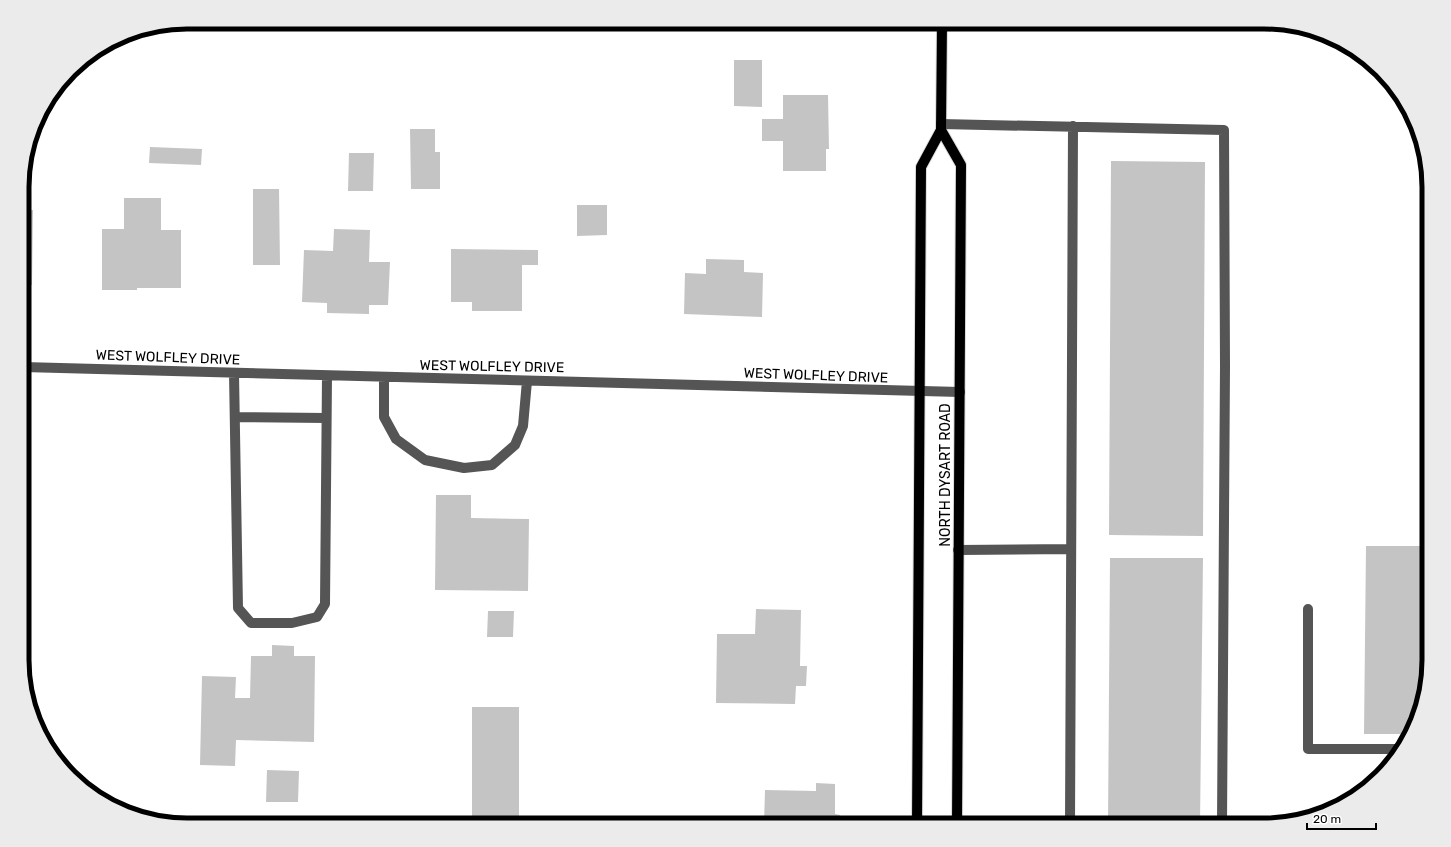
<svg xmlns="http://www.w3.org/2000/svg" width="1451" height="847" font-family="Rubik,sans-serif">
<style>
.building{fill:#c4c4c4}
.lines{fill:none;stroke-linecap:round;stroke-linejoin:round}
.major-casing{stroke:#dbdbdb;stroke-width:12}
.minor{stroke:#555;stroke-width:10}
.major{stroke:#000;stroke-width:10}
.labels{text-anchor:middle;stroke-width:3;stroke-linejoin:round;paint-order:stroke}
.street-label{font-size:14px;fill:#000;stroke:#fff}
.rim{fill:none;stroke:#000;stroke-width:5}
</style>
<rect width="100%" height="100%" fill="#fff"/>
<!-- building -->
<path class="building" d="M734 60H762V107L734 106Z
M783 95H828L829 149H826V171H783V141H762V119H783Z
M410 129H435V152H440V189H411Z
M150 147 202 149 201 165 149 163Z
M349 153H374L373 191H348Z
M1111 161 1205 162 1203 536 1109 535Z
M253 189H279L280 265H253Z
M124 198H161V230H181V288H137V290H102V229H124Z
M577 205H607V235L577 236Z
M23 210H33L32 285H23Z
M334 229 370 230 369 262H390L388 305H369V314L327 313V303L302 302 304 250 333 251Z
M451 249 538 250V265H522V311H472V302H451Z
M706 259 744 260V272L763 273 762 317 684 314 685 273 706 274Z
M436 495H471V518L529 519 528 591 435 590Z
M1366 546H1429V671L1409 734H1364Z
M1110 558H1203L1200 825H1108Z
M756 609 801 610 800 666H807L806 686H796L795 704 716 703 717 634H755Z
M488 611H514L513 637H487Z
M272 645 294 646V656H315L314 742 236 740 235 766 200 765 202 676 236 677 235 698H250L251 656H272Z
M472 707H519V817H472Z
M267 770 299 771 298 802H266Z
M816 783 835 784V814L840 815 839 825H764L765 790 816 791Z"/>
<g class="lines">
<!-- major casing -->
<g class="major-casing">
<path id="major" d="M941 130 961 165 957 825
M917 825 921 167 941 130 942 22"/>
</g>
<!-- minor -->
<path class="minor" d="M941 124 1224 130 1225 366 1222 825
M23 367 960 392
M234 373 238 608 251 623H292L317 617 325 604 327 376
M384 377V417L396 439 425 460 464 468 492 465 515 445 523 426 527 381
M235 417 326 418
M958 550 1071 549
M1308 609V749H1402
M1070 825 1073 126"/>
<!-- major -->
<use href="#major" class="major"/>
</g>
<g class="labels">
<!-- street labels -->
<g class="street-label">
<text transform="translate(168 357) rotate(2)" y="5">WEST WOLFLEY DRIVE</text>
<text transform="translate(492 366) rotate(1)" y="5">WEST WOLFLEY DRIVE</text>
<text transform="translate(816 375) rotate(2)" y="5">WEST WOLFLEY DRIVE</text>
<text transform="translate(945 475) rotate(-90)" y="5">NORTH DYSART ROAD</text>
</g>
</g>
<!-- crop -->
<path d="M0 0H1451V847H0ZM187 29H1264A158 158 0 0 1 1422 187V660A158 158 0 0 1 1264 818H187A158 158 0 0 1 29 660V187A158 158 0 0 1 187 29Z" fill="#ebebeb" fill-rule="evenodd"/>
<path class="rim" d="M187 29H1264A158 158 0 0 1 1422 187V660A158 158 0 0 1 1264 818H187A158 158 0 0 1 29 660V187A158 158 0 0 1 187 29Z"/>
<!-- scale -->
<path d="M1307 823v6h69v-6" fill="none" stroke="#000000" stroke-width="2"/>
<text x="1313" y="823" font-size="12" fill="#000000" stroke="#ffffff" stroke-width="3" paint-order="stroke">20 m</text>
</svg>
